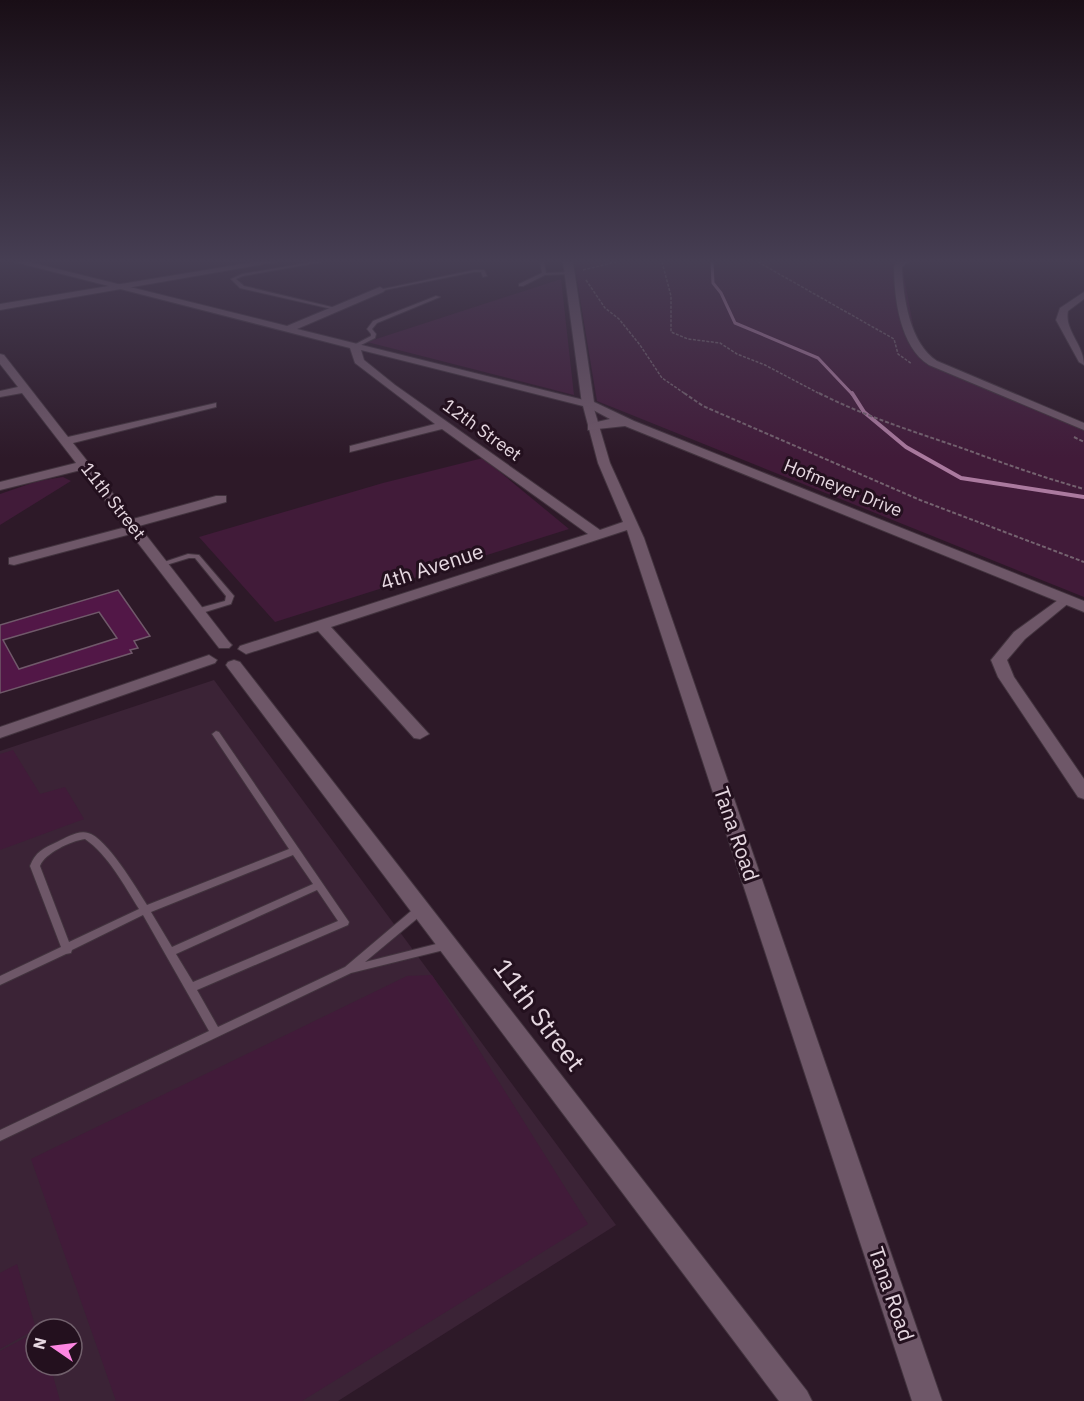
<svg xmlns="http://www.w3.org/2000/svg" width="1084" height="1401" font-family="'IBM Plex Sans',sans-serif">
<style>
.built{fill:#3b2336;fill-rule:evenodd}
.green{fill:#411b39}
.lines{fill:none;stroke-linecap:round;stroke-linejoin:round}
.stream-far1{stroke:#ab7a9f;stroke-width:3}
.stream{stroke:#ab7a9f;stroke-width:4}
.building{fill:#521747;stroke:#70596a;stroke-width:1.5;fill-rule:evenodd}
.lane-casing{stroke:#42333e;stroke-width:2}
.street-casing{stroke:#42333e;stroke-width:2}
.secondary-casing{stroke:#42333e;stroke-width:2}
.path-far1{stroke:#74626f;stroke-width:1.5;stroke-dasharray:3 1.5;stroke-linecap:butt}
.path{stroke:#74626f;stroke-width:2;stroke-dasharray:4 2;stroke-linecap:butt}
.lane{fill:#6e5768;fill-rule:evenodd}
.street{fill:#6e5768;fill-rule:evenodd}
.secondary{fill:#6e5768;fill-rule:evenodd}
.labels{text-anchor:middle;stroke-width:6;stroke-linejoin:round;paint-order:stroke}
.far-street-label{font-size:18px;fill:#e6d8e1;stroke:#23101e}
.street-label{font-size:21px;fill:#e6d8e1;stroke:#23101e}
.near-street-label{font-size:26px;fill:#e6d8e1;stroke:#23101e}
</style>
<rect width="100%" height="100%" fill="#2d1928"/>
<!-- built -->
<path class="built" d="M214 680 616 1225 338 1401H0V751ZM36 1329H72V1365H36Z"/>
<!-- green -->
<path class="green" d="M574 262H912L902 266 917 346 932 362 1084 425V597L597 401Z
M561 279 574 395 367 342Z
M483 458 569 529 275 622 199 537 383 483Z
M63 477 71 481 0 525V494L38 481Z
M13 750 40 794 65 787 84 819 0 850V754Z
M432 975 588 1224 302 1401H116L31 1159 407 976Z
M17 1264 36 1329 0 1349V1273Z
M36 1332V1365H50L60 1401H0V1351Z"/>
<g class="lines">
<!-- stream-far1 -->
<path class="stream-far1" d="M712 262 713 283 721 293 735 323 818 358 853 395"/>
<!-- stream -->
<path class="stream" d="M852 393 864 412 906 447 961 478 1084 497"/>
</g>
<!-- building -->
<path class="building" d="M118 590 150 636 134 641 138 648 130 650 132 653 0 693V625ZM99 612 117 638 19 669 3 640Z"/>
<g class="lines">
<!-- lane casing -->
<g class="lane-casing">
<path id="lane" d="M312 262H322L243 276 236 279 244 286 336 308V310L240 288 231 279 242 274Z
M540 262H544L546 273 570 272 572 273 570 274 545 275 523 286H519V284L542 273Z
M474 270H484L487 276 483 277 481 272H474L380 291 378 290Z
M436 296 440 297 377 323 372 329 376 334 375 338 357 347 352 346 371 336V334L367 329 373 321Z
M188 554 199 555 234 596 231 604 202 613H196L195 611 196 609 225 601 226 596 195 558H189L163 566 159 564 161 563Z
M216 731 219 732 349 922 348 925 197 990 218 1027 345 967 417 906 421 905 425 906 426 909 425 912 365 962 448 941 452 942 453 945 452 948 448 949 351 973 0 1141V1130L209 1031 143 915 72 950 71 953 66 954 0 985V976L61 947 30 866C35 852 44 848 57 842 66 838 78 830 88 833 106 837 137 889 147 905L289 849 212 734ZM85 839C108 855 124 885 139 909L69 942 40 866C45 853 71 841 85 839ZM293 855 313 884 172 947 151 912ZM317 890 338 921 193 982 176 954Z"/>
</g>
<!-- street casing -->
<g class="street-casing">
<path id="street" d="M15 262H29L287 326 380 287 385 290 383 292 297 329 592 402 610 463 644 538 942 1401H912L627 530 331 627 429 734 420 739 414 738 318 631 246 654 238 649 240 646 588 534 442 429 350 452V446L435 424 355 363 350 348ZM361 350 583 406 598 463 623 522 600 530 395 385 364 360Z
M898 262H908L902 267C903 297 910 344 937 361L1084 423V430L929 365C900 347 894 298 894 266Z
M1084 292V299L1068 311C1064 330 1084 345 1084 365L1079 362 1056 320 1060 308Z
M0 354 4 355 68 437 216 403V407L73 443 133 519 216 496H226V502L139 526 229 642 232 645 229 648H219L131 534 14 565 9 564V558L126 527 81 470 0 490V482L76 463 22 393 0 397V391L18 387 0 364Z
M1065 595 1070 596 1072 599 1070 602 1025 639 1007 660 1014 677 1084 779V799L1078 797 998 677 991 660 1014 632Z
M209 655 217 660 215 663 0 738V727Z
M234 660 240 662 807 1391 812 1401H779L228 668 226 665 228 662Z"/>
</g>
<!-- secondary casing -->
<g class="secondary-casing">
<path id="secondary" d="M254 262H276L0 310V304Z
M563 262H573L594 402 634 421 1084 601V612L625 426 588 430V424L610 419 582 404Z"/>
</g>
<!-- path-far1 -->
<path class="path-far1" d="M662 262 671 296V332L688 339 720 343 737 354 765 365 822 395
M758 262 894 339 898 354 912 364
M583 270 616 262
M586 280 605 308 619 319 640 345 662 378 687 395"/>
<!-- path -->
<path class="path" d="M684 393 703 406 920 500 1084 562
M819 393C868 418 919 433 970 451 1008 465 1045 478 1084 489
M1074 437 1084 442"/>
<!-- lane -->
<use href="#lane" class="lane"/>
<!-- street -->
<use href="#street" class="street"/>
<!-- secondary -->
<use href="#secondary" class="secondary"/>
</g>
<!-- sky -->
<linearGradient id="sky" x2="0" y2="1"><stop stop-color="#190e16"/><stop offset="0.57" stop-color="#463e53"/><stop offset="1" stop-color="#463e53" stop-opacity="0"/></linearGradient>
<rect width="1084" height="458" fill="url(#sky)"/>
<g class="labels">
<!-- far-street labels -->
<g class="far-street-label">
<text transform="translate(482 430) rotate(36)" y="6">12th Street</text>
<text transform="translate(843 488) rotate(22)" y="6">Hofmeyer Drive</text>
<text transform="translate(113 501) rotate(52)" y="6">11th Street</text>
</g>
<!-- street labels -->
<g class="street-label">
<text transform="translate(432 567) rotate(-18)" y="7">4th Avenue</text>
<text transform="translate(736 834) rotate(71)" y="7">Tana Road</text>
<text transform="translate(891 1294) rotate(71)" y="7">Tana Road</text>
</g>
<!-- near-street labels -->
<g class="near-street-label">
<text transform="translate(539 1015) rotate(53)" y="9">11th Street</text>
</g>
</g>
<!-- north arrow -->
<g transform="translate(54 1347) rotate(284)"><circle r="28" fill="#23101e" stroke="#71606c" stroke-width="1.5"/>
<path d="M0-4.5L10 22L0 15L-10 22Z" fill="#fd86e2"/>
<text y="-9" font-size="16" font-weight="bold" text-anchor="middle" fill="#e6d8e1">N</text>
</g>
</svg>
